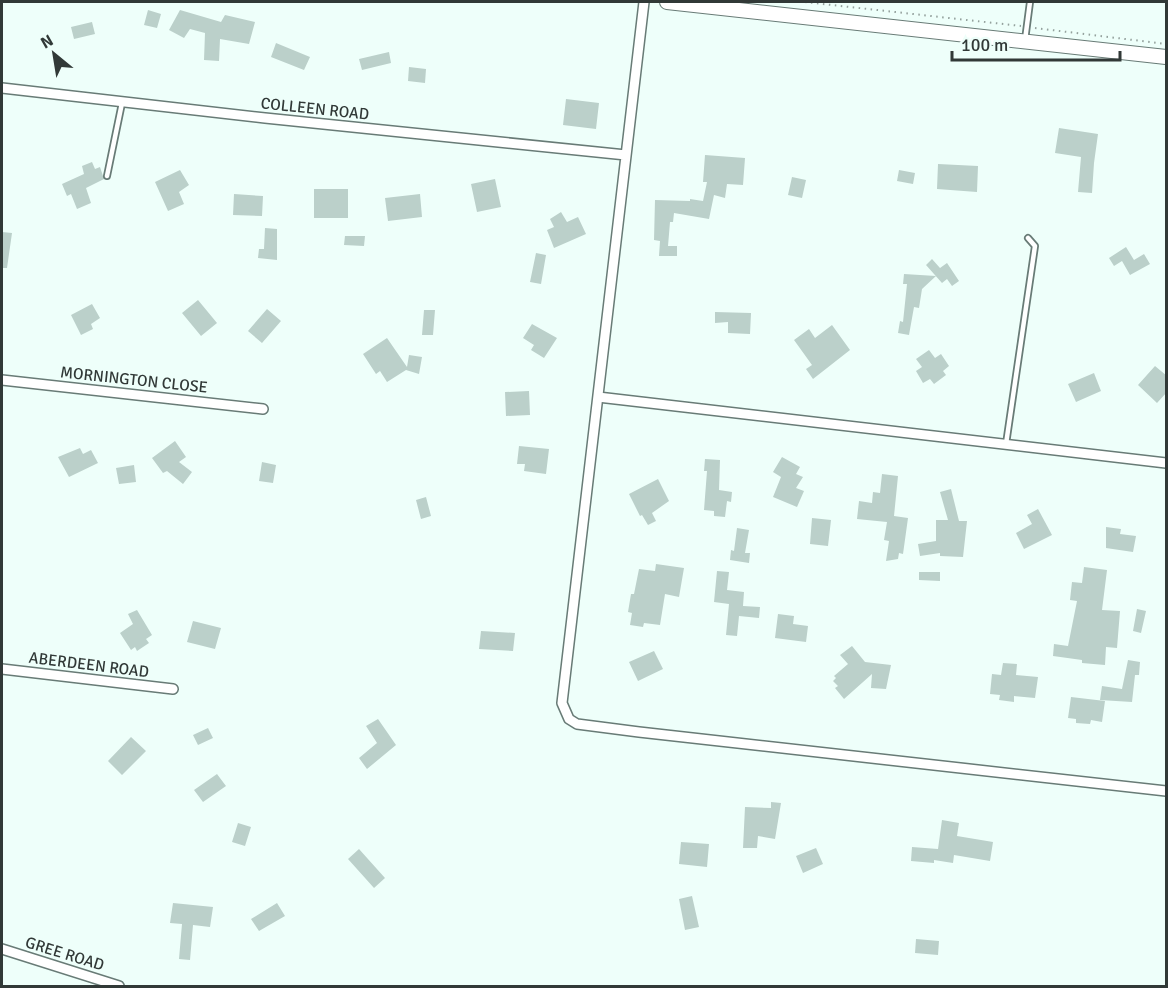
<svg xmlns="http://www.w3.org/2000/svg" width="1168" height="988" font-family="Signika,sans-serif">
<style>
.building{fill:#bbd0ca}
.lines{fill:none;stroke-linecap:round;stroke-linejoin:round}
.service-casing{stroke:#687b76;stroke-width:8}
.minor-casing{stroke:#687b76;stroke-width:12}
.secondary-casing{stroke:#687b76;stroke-width:16}
.path{stroke:#94a19d;stroke-width:2;stroke-dasharray:1.5 4.5;stroke-linecap:butt}
.service{stroke:#fff;stroke-width:4.5}
.minor{stroke:#fff;stroke-width:9}
.secondary{stroke:#fff;stroke-width:14}
.labels{text-anchor:middle;stroke-width:4.5;stroke-linejoin:round;paint-order:stroke}
.street-label{font-size:16px;fill:#313937;stroke:#eefffa}
</style>
<rect width="100%" height="100%" fill="#eefffa"/>
<!-- building -->
<path class="building" d="M148 10 161 14 157 28 144 25Z
M180 10 221 22 225 15 255 22 249 44 220 39 219 61 204 60 205 33 190 29 184 38 169 30Z
M92 22 95 34 74 39 71 27Z
M276 43 310 57 304 70 271 57Z
M389 52 391 63 362 70 359 59Z
M409 67 426 69 425 83 408 81Z
M566 99 599 103 596 129 563 125Z
M1059 128 1098 134 1094 163 1092 193 1078 192 1081 157 1055 153Z
M705 155 745 158 743 185 727 184 725 198 714 195 709 219 674 213 673 222H670L668 246H677V256H659L660 241 654 240 655 200 690 201V199L703 201 707 182H703Z
M92 162 95 169 100 167 104 179 86 188 91 203 77 209 71 194 67 196 62 184 84 174 82 166Z
M938 164 978 166 977 192 937 189Z
M180 170 189 185 179 192 184 204 168 211 155 182Z
M899 170 915 173 913 184 897 181Z
M792 177 806 180 802 198 788 195Z
M495 179 501 207 477 212 471 184Z
M314 189H348V218H314Z
M234 194 263 196 262 216 233 215Z
M420 194 422 217 388 221 385 198Z
M561 212 567 222 578 217 586 234 554 248 547 230 554 227 550 219Z
M265 228 277 229V260L258 258 259 249H264Z
M2 232 12 233 7 268H2Z
M345 236H365L364 246 344 245Z
M1126 247 1134 260 1144 254 1150 264 1130 275 1122 261 1114 266 1109 258Z
M536 253 546 255 541 284 530 282Z
M932 259 940 268 947 263 959 281 952 286 947 279 942 283 926 265Z
M904 274 936 276 922 289 919 308 914 307 909 335 898 333 900 321 903 322 907 284H903Z
M198 300 217 323 201 336 182 313Z
M92 304 100 318 91 324 93 329 81 335 71 315Z
M267 309 281 321 262 343 248 331Z
M424 310H435L433 335H422Z
M715 312 751 313 750 334 728 333V322L715 323Z
M532 324 557 338 544 358 531 350 534 345 523 338Z
M832 325 850 350 813 379 806 369 812 365 794 340 809 329 815 338Z
M387 338 407 367 409 355 422 357 419 374 406 370 387 382 380 371 376 374 363 354Z
M929 350 935 358 941 354 949 366 943 371 946 375 934 384 930 379 923 383 916 371 922 367 916 359Z
M1155 366 1167 376V392L1157 403 1138 385Z
M1094 373 1101 391 1076 402 1068 384Z
M529 391 530 415 506 416 505 392Z
M175 441 186 457 179 462 192 472 183 484 167 471 163 473 152 458Z
M519 446 549 449 546 474 524 471 525 464H517Z
M80 448 83 454 91 450 98 463 69 477 58 457Z
M782 457 800 467 796 474 803 477 796 488 804 491 797 507 773 497 781 477 773 472Z
M705 459 720 460 719 490 732 492 731 502 727 501 725 517 714 516V511L704 510 707 471H704Z
M262 462 276 465 273 483 259 481Z
M134 465 136 482 119 484 116 468Z
M882 474 898 476 894 516 908 518 903 554 899 553 898 559 886 561 889 541 884 540 887 522 857 519 859 501 872 503 873 492 880 493Z
M658 479 669 501 652 513 656 521 648 525 642 515 640 516 629 494Z
M951 489 959 521H967L963 557 940 556V553L920 556 918 544 936 541V520H948L940 492Z
M426 497 431 516 421 519 416 500Z
M1038 509 1052 535 1024 549 1016 533 1032 524 1027 515Z
M812 518 831 520 828 546 810 544Z
M1106 527 1121 529 1120 534 1136 536 1133 552 1106 548Z
M737 528 749 530 745 553H750L749 563 730 560 731 550 734 551Z
M656 564 684 568 679 597 665 594 660 625 644 623 643 627 630 625 632 613 628 612 631 594H634L639 569 655 571Z
M1084 567 1107 570 1102 610 1120 611 1117 648 1106 647 1105 665 1082 663V660L1053 656 1054 644 1068 646 1077 601 1070 600 1072 582 1082 583Z
M717 571 729 572 727 590 744 592 743 606 760 607 759 618 739 616 737 636 726 635 729 604 714 602Z
M919 572H940V581L919 580Z
M1137 609 1146 611 1141 633 1133 631Z
M137 610 152 635 146 639 149 643 137 651 135 647 131 650 120 633 133 624 128 614Z
M778 614 794 616 793 624 808 626 806 642 775 638Z
M193 621 221 628 215 649 187 642Z
M481 631 515 633 513 651 479 649Z
M852 646 865 662 891 665 886 689 871 688 872 674 844 699 835 688 838 686 833 681 836 678 834 676 848 664 840 655Z
M654 651 663 669 638 681 629 662Z
M1128 660 1140 662 1139 675H1135L1132 702 1100 700 1102 686 1122 689Z
M1003 663 1017 664 1016 675 1038 677 1035 698 1014 696V702L999 700 1000 695 990 694 992 674 1001 675Z
M1071 697 1105 701 1102 722 1091 720 1090 724 1076 723V719L1068 718Z
M378 719 396 745 367 769 359 758 377 743 366 726Z
M208 728 213 738 198 745 193 735Z
M131 737 146 751 122 775 108 761Z
M217 774 226 786 203 802 194 790Z
M771 802 781 803 775 839 758 836 757 848H743L745 807 771 808Z
M942 820 959 823 957 836 993 842 990 861 954 855 953 863 934 860V863L911 861 912 847 938 849Z
M238 823 251 827 245 846 232 842Z
M681 842 709 844 707 867 679 864Z
M816 848 823 864 803 873 796 856Z
M359 849 385 878 374 888 348 859Z
M692 896 699 927 685 930 679 899Z
M173 903 213 907 210 927 193 925 190 960 179 959 182 924 170 923Z
M277 903 285 916 259 931 251 919Z
M916 939 939 941 938 955 915 953Z"/>
<g class="lines">
<!-- service casing -->
<g class="service-casing">
<path id="service" d="M1025 40 1030 2
M107 176 122 103
M1006 444 1035 246 1028 238"/>
</g>
<!-- minor casing -->
<g class="minor-casing">
<path id="minor" d="M644 2 562 703 569 719 577 724 639 732 1166 791
M2 88 265 118 626 155
M2 380 263 409
M598 397 1166 463
M2 669 173 689
M2 949 119 986"/>
</g>
<!-- secondary casing -->
<g class="secondary-casing">
<path id="secondary" d="M667 2 1166 57"/>
</g>
<!-- path -->
<path class="path" d="M805 2 1021 26
M1035 28 1166 44"/>
<!-- service -->
<use href="#service" class="service"/>
<!-- minor -->
<use href="#minor" class="minor"/>
<!-- secondary -->
<use href="#secondary" class="secondary"/>
</g>
<g class="labels">
<!-- street labels -->
<g class="street-label">
<text transform="translate(315 108) rotate(6)" y="6">COLLEEN ROAD</text>
<text transform="translate(134 379) rotate(6)" y="6">MORNINGTON CLOSE</text>
<text transform="translate(89 664) rotate(7)" y="6">ABERDEEN ROAD</text>
<text transform="translate(65 953) rotate(17)" y="6">GREE ROAD</text>
</g>
</g>
<!-- border -->
<rect width="1168" height="988" fill="none" stroke="#313937" stroke-width="6"/>
<!-- north arrow -->
<g transform="translate(54 54) rotate(330)" stroke="#eefffa" stroke-width="4.5" paint-order="stroke">
<path d="M0-4.5L10 22L0 15L-10 22Z" fill="#313937"/>
<text y="-9" font-size="16" font-weight="bold" text-anchor="middle" fill="#313937">N</text>
</g>
<!-- scale -->
<path d="M952 51v9h168v-9" fill="none" stroke="#313937" stroke-width="3"/>
<text x="961" y="51" font-size="18" fill="#313937" stroke="#eefffa" stroke-width="4.5" paint-order="stroke">100 m</text>
</svg>
